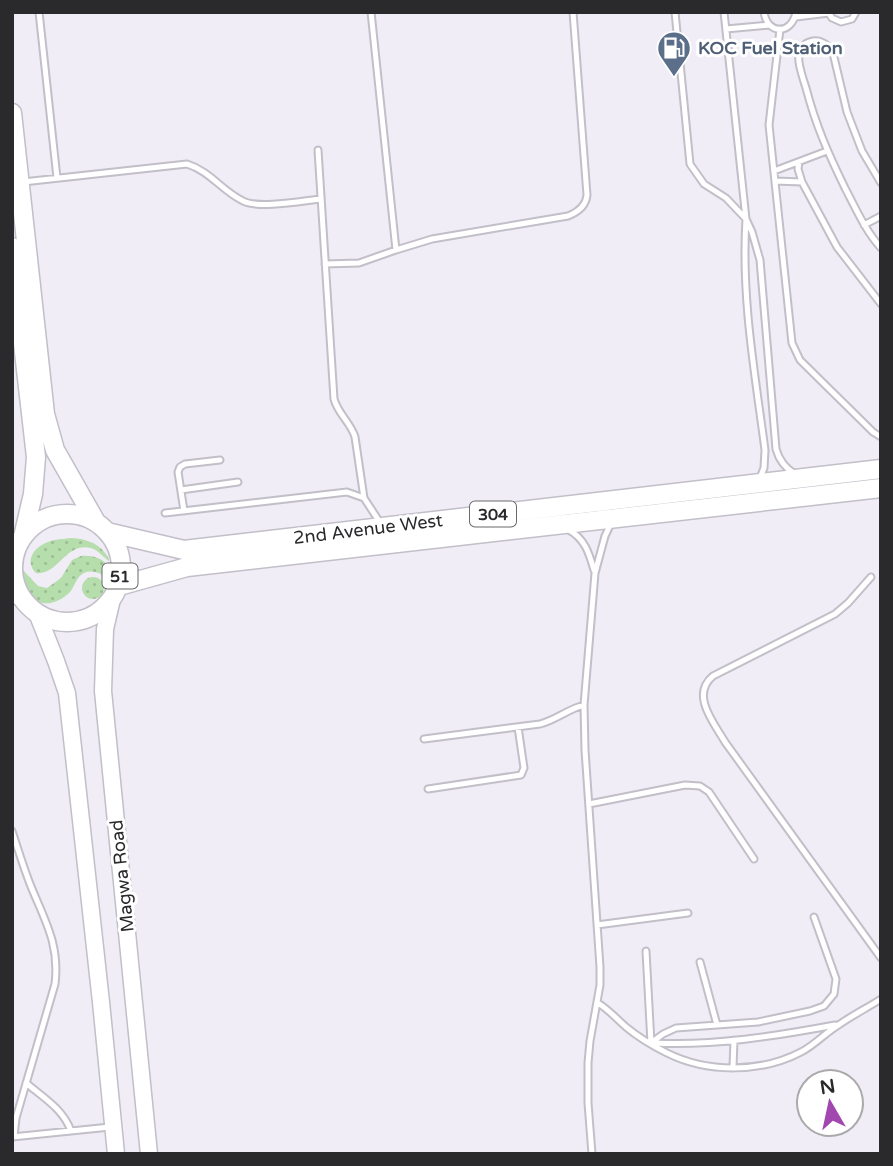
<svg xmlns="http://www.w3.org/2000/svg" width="893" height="1166" font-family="'Varela Round',sans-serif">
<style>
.grass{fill:url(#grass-dots)}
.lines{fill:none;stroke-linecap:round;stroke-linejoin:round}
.lane-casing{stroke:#c2bfc8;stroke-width:9}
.secondary-casing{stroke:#c2bfc8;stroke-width:19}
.primary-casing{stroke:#c2bfc8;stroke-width:21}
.lane{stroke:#fff;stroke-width:5}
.secondary{stroke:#fff;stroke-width:16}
.primary{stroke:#fff;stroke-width:18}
.labels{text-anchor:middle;stroke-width:6;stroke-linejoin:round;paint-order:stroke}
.shield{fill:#fff;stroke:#6a696b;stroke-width:2}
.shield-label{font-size:16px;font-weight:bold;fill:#2a292c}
.service-label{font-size:18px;font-weight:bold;fill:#4e5e75;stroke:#fff;text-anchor:start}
.street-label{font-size:18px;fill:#2a292c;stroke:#fff}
</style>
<defs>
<pattern id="grass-dots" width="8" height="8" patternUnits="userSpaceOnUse" patternTransform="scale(1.75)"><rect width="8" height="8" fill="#b6dead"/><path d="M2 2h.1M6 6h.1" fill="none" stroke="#9dbe95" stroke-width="1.8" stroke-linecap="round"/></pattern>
</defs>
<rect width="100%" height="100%" fill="#f0edf6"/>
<!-- grass -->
<path class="grass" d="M71 538C88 539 101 544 109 559V561C103 557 98 550 91 548 65 542 58 576 36 573 24 561 34 547 48 542 55 539 63 539 71 538Z
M81 556C103 554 118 568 108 590L101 574C95 571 86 570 81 575 75 580 74 589 68 594 43 615 21 598 21 568L38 586 47 588 61 578 72 560Z
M82 588a11 11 0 1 1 22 0a11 11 0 1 1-22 0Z"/>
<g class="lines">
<!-- lane casing -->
<g class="lane-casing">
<path id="lane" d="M39 12 57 178
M371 12 396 250
M675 12 690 164 704 184 726 198 746 219 752 232 760 260 776 449C779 460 785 468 795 474
M724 12 746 219C741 297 755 374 765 450L764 468 760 478
M764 12C767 35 792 35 796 12
M828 12 832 18 841 22 852 19 856 12
M796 17 829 13
M726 29 769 25
M780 29 769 125 792 343 800 360 873 432 881 437
M318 150 334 399C338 414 351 423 355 437L364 498
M799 162 798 169 802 182 837 247 881 304
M774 171 827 151
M775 181 802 182
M23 182 187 164C210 171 222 191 243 201 259 209 302 201 321 199
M881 183 862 151 847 112 833 53C823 33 796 39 799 62 800 70 803 79 806 88 816 126 828 153 845 188 856 209 865 230 881 248
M864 225 881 216
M325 264 359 263 396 250 432 239 568 216C578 212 586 206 587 195L573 12
M181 490 238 482
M184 511 178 472 180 467 185 464 220 460
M165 513 347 492 364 498 381 524
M569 530C585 539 589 553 594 570
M12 553 15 551
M871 577 848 603 835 614 713 676C690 695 714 723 725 742L881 958
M12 599 33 611
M424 739 540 724C556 720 568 709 584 705
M428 789 521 775 524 768 518 727
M589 804 685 785 700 786 709 792 754 859
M12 831C18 849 23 866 30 884 44 919 60 944 55 984L16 1118 14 1137
M597 925 688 913
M646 951 651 1043
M700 962 717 1025
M598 1003C609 1010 617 1019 626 1027 638 1037 653 1046 667 1053 707 1073 761 1073 801 1052 815 1045 826 1032 840 1024 853 1015 867 1008 881 999
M651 1043 663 1034 676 1028 758 1022 810 1011 824 1006 834 994 836 979 814 917
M654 1043C714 1046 776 1036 835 1025
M733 1067 734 1040
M26 1083C44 1098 63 1109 71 1131
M12 1137 110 1127
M592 1154 588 1103V1063L590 1041 600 985V967L585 750 584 705 595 573 605 536 612 521"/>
</g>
<!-- secondary casing -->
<g class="secondary-casing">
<path id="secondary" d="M112 599 105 629 103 691 149 1154
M37 613 56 661 67 693 101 1002 116 1154"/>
</g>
<!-- primary casing -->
<g class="primary-casing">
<path id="primary" d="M12 113 45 414 55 450 96 522
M12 247 36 457 33 494 23 537
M13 568a54 54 0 1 1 108 0a54 54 0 1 1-108 0Z
M107 532 184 550 881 469
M119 586 187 567 881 488"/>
</g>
<!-- lane -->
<use href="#lane" class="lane"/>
<!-- secondary -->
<use href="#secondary" class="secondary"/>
<!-- primary -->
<use href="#primary" class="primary"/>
</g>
<!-- icons -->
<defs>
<g id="fuel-pin" transform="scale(1.75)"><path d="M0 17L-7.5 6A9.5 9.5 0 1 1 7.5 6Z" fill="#5c6f8a" stroke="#fff"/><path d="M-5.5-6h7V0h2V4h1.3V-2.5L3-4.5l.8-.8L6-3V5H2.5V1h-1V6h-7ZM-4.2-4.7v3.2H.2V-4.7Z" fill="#fff"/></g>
</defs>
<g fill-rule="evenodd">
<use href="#fuel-pin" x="674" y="48"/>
</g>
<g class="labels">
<!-- shield labels -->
<g class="shield">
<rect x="470" y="501.5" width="46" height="25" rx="5"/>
<rect x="102.5" y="563.5" width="35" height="25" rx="5"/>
</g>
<g class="shield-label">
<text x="493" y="520">304</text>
<text x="120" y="582">51</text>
</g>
<!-- service labels -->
<g class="service-label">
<text x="698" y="54">KOC Fuel Station</text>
</g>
<!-- street labels -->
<g class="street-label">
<text transform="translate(368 529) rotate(-7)" y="6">2nd Avenue West</text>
<text transform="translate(122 876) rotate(-96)" y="6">Magwa Road</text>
</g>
</g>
<!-- border -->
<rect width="893" height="1166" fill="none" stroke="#2a292c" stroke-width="28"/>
<!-- north arrow -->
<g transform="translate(830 1103) rotate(351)"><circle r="33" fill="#ffffff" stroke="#aaa9ab" stroke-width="2"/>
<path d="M0-5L12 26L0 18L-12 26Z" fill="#a246b0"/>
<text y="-10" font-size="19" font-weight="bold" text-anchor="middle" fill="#2a292c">N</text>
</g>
</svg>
